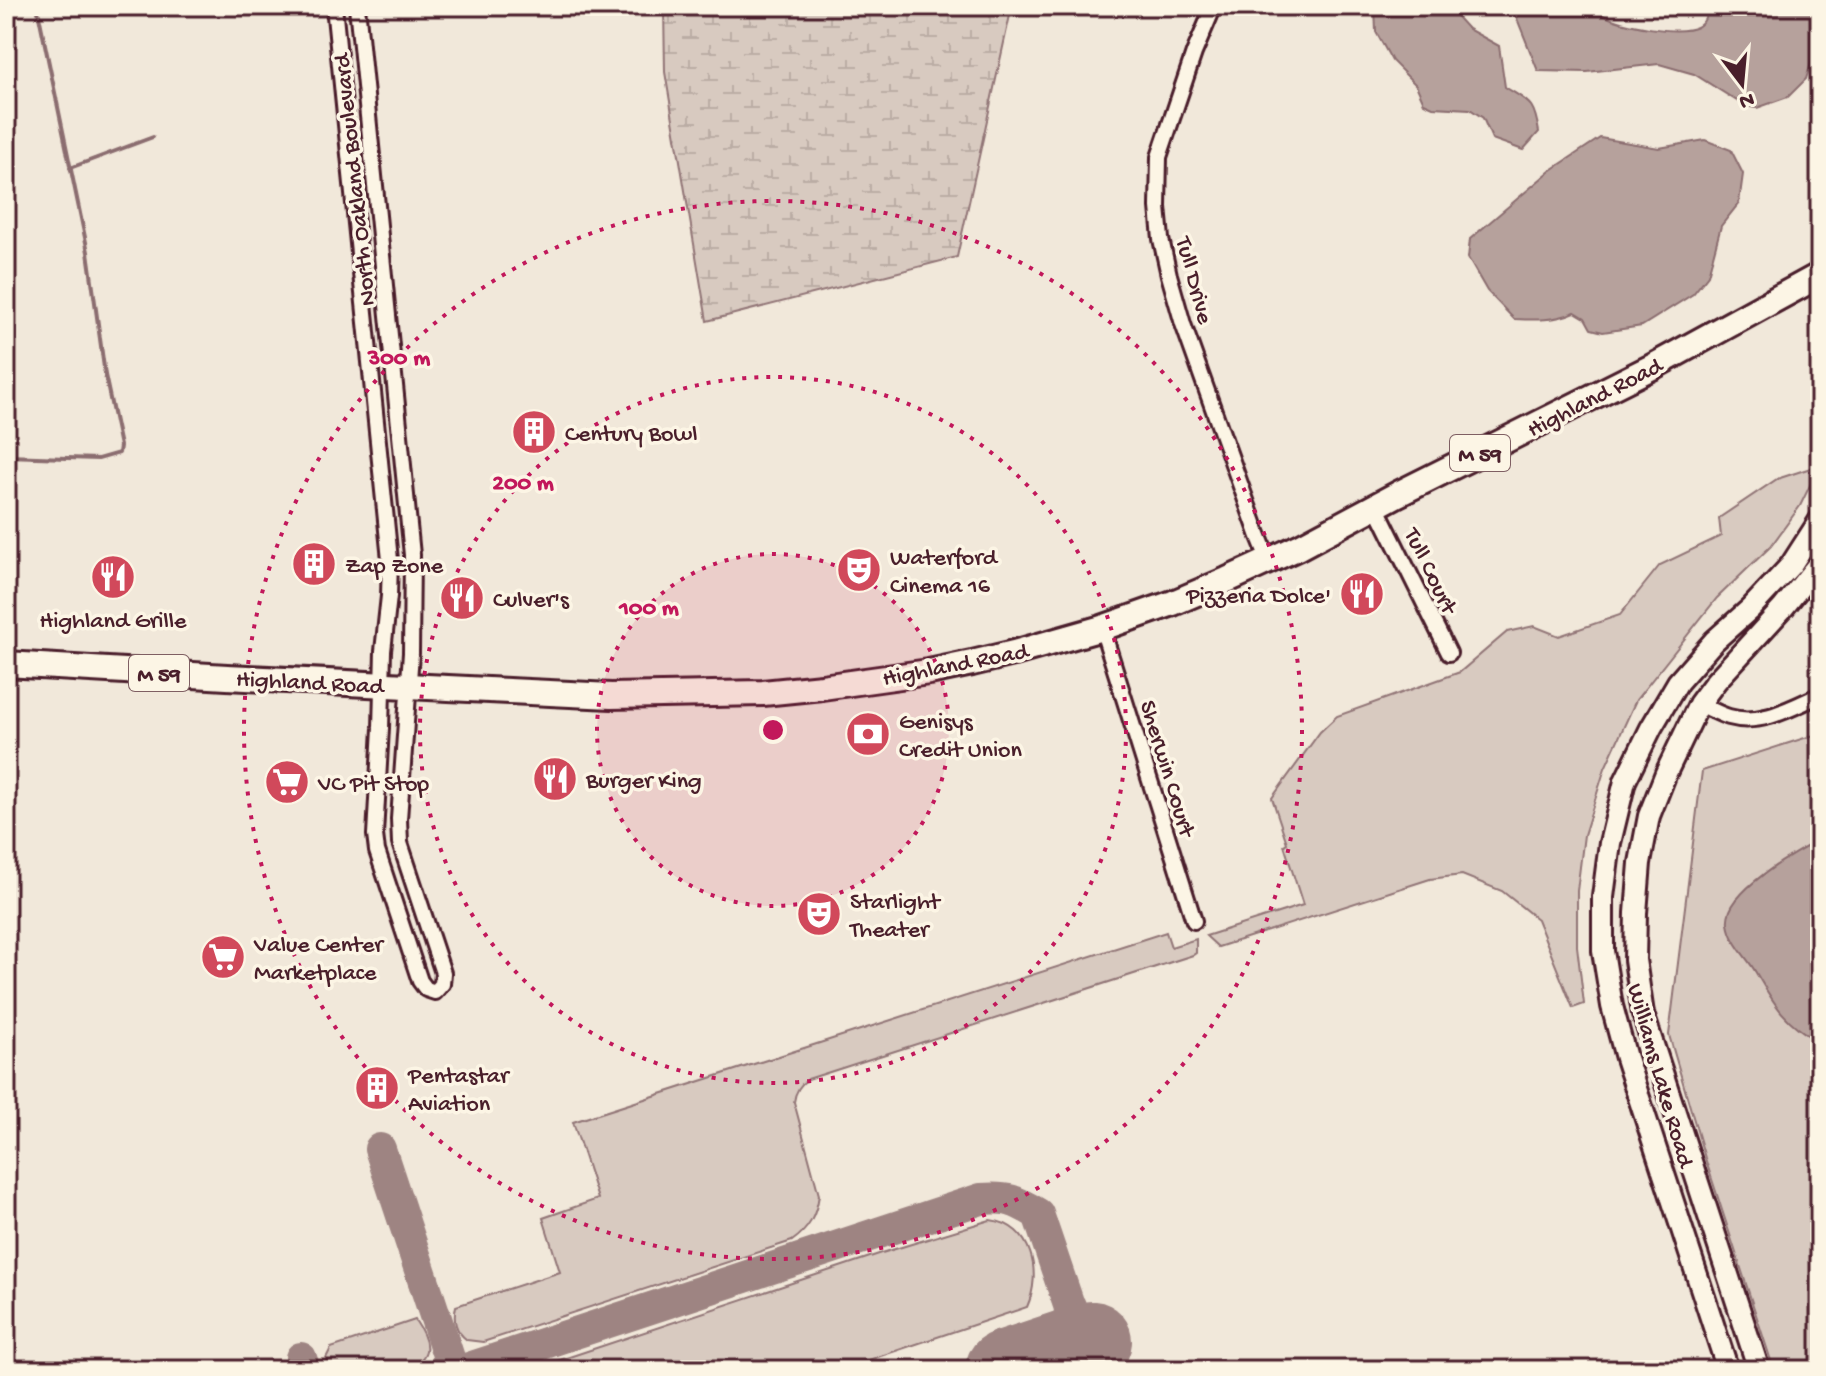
<svg xmlns="http://www.w3.org/2000/svg" width="1826" height="1376" font-family="'Gochi Hand',sans-serif">
<style>
.green{fill:#d8cac0;stroke:#917476;stroke-width:2}
.wetland{fill:url(#wetland-marsh);stroke:#917476;stroke-width:2}
.water{fill:#b6a19c;stroke:#8b6d6f;stroke-width:2}
.lines{fill:none;stroke-linecap:round;stroke-linejoin:round}
.stream{stroke:#8b6d6f;stroke-width:4}
.taxiway{stroke:#9e8482;stroke-width:32}
.runway{stroke:#9e8482;stroke-width:80}
.minor-casing{stroke:#4a1f2b;stroke-width:20}
.secondary-casing{stroke:#4a1f2b;stroke-width:26}
.trunk-casing{stroke:#4a1f2b;stroke-width:30}
.minor{stroke:#fcf5e5;stroke-width:14}
.secondary{stroke:#fcf5e5;stroke-width:20}
.trunk{stroke:#fcf5e5;stroke-width:24}
.ring{fill:none;stroke:#c2185b;stroke-width:4;stroke-dasharray:4 8}
.labels{text-anchor:middle;stroke-width:7;stroke-linejoin:round;paint-order:stroke}
.shield{fill:#fcf5e5;stroke:#7f5f63;stroke-width:2}
.shield-label{font-size:22px;font-weight:bold;fill:#4a1f2b}
.street-label{font-size:24px;fill:#4a1f2b;stroke:#fcf5e5}
.poi-label{font-size:24px;fill:#4a1f2b;stroke:#fcf5e5;text-anchor:start}
.centre{fill:#c2185b;stroke:#fcf5e5;stroke-width:4}
.ring-label{font-size:24px;text-anchor:middle;font-weight:bold;fill:#c2185b;stroke:#fcf5e5;stroke-width:7;stroke-linejoin:round;paint-order:stroke}
</style>
<defs>
<pattern id="wetland-marsh" width="20" height="14" patternUnits="userSpaceOnUse" patternTransform="scale(2)"><rect width="20" height="14" fill="#d8cac0"/><path d="M1 5h8M5 5V1M11 12h8M15 12V8" fill="none" stroke="#bbada5"/></pattern>
</defs>
<rect width="100%" height="100%" fill="#f1e8da"/>
<filter id="ink" filterUnits="userSpaceOnUse"><feTurbulence type="fractalNoise" baseFrequency=".0125" numOctaves="2"/><feDisplacementMap in="SourceGraphic" scale="16" xChannelSelector="R" yChannelSelector="G"/><feConvolveMatrix kernelMatrix="1 2 1 2 8 2 1 2 1" color-interpolation-filters="sRGB"/></filter>
<g filter="url(#ink)">
<!-- green -->
<path class="green" d="M1820 465 1800 506 1771 546 1717 598 1636 700 1605 768 1584 835 1577 891V946L1584 1004 1573 1008 1537 919 1502 891 1462 875 1430 879 1218 947 1206 936 1303 905 1284 845 1287 843 1272 798 1320 732 1337 716 1460 672 1507 632 1534 626 1559 636 1620 615 1660 565 1721 536 1719 518 1777 479Z
M1820 733V1370H1774L1705 1158 1669 1035 1702 771Z
M1166 932 1171 947 1196 939V953L1193 955 808 1079C799 1085 795 1092 794 1102L819 1195C816 1216 809 1229 792 1241L483 1342 467 1340C455 1331 453 1320 456 1306L560 1272 543 1218 598 1199 573 1122Z
M990 1220C1033 1225 1042 1274 1027 1307L839 1370H530L882 1253Z
M415 1320C432 1345 432 1360 401 1370H329L326 1358 331 1348Z"/>
<!-- wetland -->
<path class="wetland" d="M664 6H1012L957 257 707 321 665 72Z"/>
<!-- water -->
<path class="water" d="M1375 6H1459L1457 17 1468 29 1499 46 1505 87C1530 103 1534 101 1539 132L1523 150 1492 139 1483 118 1470 109 1433 107 1424 103 1416 85 1392 61 1376 32Z
M1512 6H1594C1597 9 1600 13 1603 15 1622 25 1678 36 1697 27 1705 23 1707 14 1709 6H1820V12L1813 57 1806 79 1788 97 1757 108 1745 106 1694 74 1659 64 1587 72 1538 71Z
M1600 138 1659 148 1705 140 1731 150 1743 174 1739 203 1721 226 1708 275 1693 294 1642 326 1603 332 1591 329 1585 318 1575 312C1555 321 1535 320 1514 319L1487 291 1468 258 1470 239 1550 171Z
M1820 840V1043C1784 1022 1775 1006 1755 971 1746 956 1730 942 1728 923 1724 893 1796 851 1820 840Z"/>
<g class="lines">
<!-- stream -->
<path class="stream" d="M70 168 153 137
M6 456 98 459 119 453 120 446 105 375 88 252 37 6"/>
<!-- taxiway -->
<path class="taxiway" d="M380 1149 453 1370
M1043 1357 1059 1342 1069 1326 1070 1306
M301 1358 305 1370
M463 1370 981 1199C1008 1197 1015 1200 1038 1214L1091 1370"/>
<!-- runway -->
<path class="runway" d="M1005 1370 1092 1341"/>
<!-- minor casing -->
<g class="minor-casing">
<path id="minor" d="M334 6 390 560 389 596 383 651 381 728 375 835 377 851 420 981 426 989 435 992 442 984 443 973 400 843 399 819 411 653 412 555 357 6
M1214 6 1194 53 1159 157 1158 207 1161 239 1169 275 1183 324 1258 534 1269 561
M1376 506 1449 653
M1102 628 1194 921
M1699 704C1709 708 1719 714 1729 717 1761 726 1791 708 1820 695"/>
</g>
<!-- secondary casing -->
<g class="secondary-casing">
<path id="secondary" d="M1728 1370 1626 1058 1612 1006 1603 951V897L1610 843 1625 781 1651 728 1678 682 1714 641 1750 609 1791 565 1820 520
M1759 1370 1643 1014 1635 960 1636 913 1640 863 1649 816 1666 773 1699 704 1716 681 1783 608 1820 562"/>
</g>
<!-- trunk casing -->
<g class="trunk-casing">
<path id="trunk" d="M6 664 227 677 611 696 763 693 822 687 929 672 972 663 1014 653 1102 628 1173 603 1227 580 1299 547 1398 494 1652 367 1820 275"/>
</g>
<!-- minor -->
<use href="#minor" class="minor"/>
<!-- secondary -->
<use href="#secondary" class="secondary"/>
<!-- trunk -->
<use href="#trunk" class="trunk"/>
</g>
</g>
<!-- distance rings -->
<circle cx="773" cy="730" r="176" fill="#c2185b" fill-opacity=".12"/>
<g class="ring">
<circle cx="773" cy="730" r="176"/>
<circle cx="773" cy="730" r="353"/>
<circle cx="773" cy="730" r="529"/>
</g>
<!-- icons -->
<defs>
<g id="building-disc" transform="scale(2.3)"><circle r="9.5" fill="#d1495b" stroke="#fcf5e5"/><path d="M-4-6H4V6H1V3H-1V6H-4ZM-2.5-4.3h1.7v1.8h-1.7ZM.8-4.3h1.7v1.8H.8ZM-2.5-1h1.7V.8h-1.7ZM.8-1h1.7V.8H.8Z" fill="#fff"/></g>
<g id="theatre-disc" transform="scale(2.3)"><circle r="9.5" fill="#d1495b" stroke="#fcf5e5"/><path d="M-5-5.5Q0-4 5-5.5V0Q5 5 0 6Q-5 5-5 0ZM-3.3-2.5H-1v1.5H-3.3ZM1-2.5H3.3v1.5H1ZM-2.8 1Q0 5.5 2.8 1Z" fill="#fff"/></g>
<g id="restaurant-disc" transform="scale(2.3)"><circle r="9.5" fill="#d1495b" stroke="#fcf5e5"/><path d="M-5-6h1v4h1v-4h1v4h1v-4h1v5L-1.5 .5V6h-2V.5L-5-1ZM5-6V6H3V1.5H1.5Q1.5-4 5-6Z" fill="#fff"/></g>
<g id="bank-disc" transform="scale(2.3)"><circle r="9.5" fill="#d1495b" stroke="#fcf5e5"/><path d="M-6-4H6V4H-6ZM0-2.3a2.3 2.3 0 1 0 0 4.6a2.3 2.3 0 1 0 0-4.6Z" fill="#fff"/></g>
<g id="supermarket-disc" transform="scale(2.3)"><circle r="9.5" fill="#d1495b" stroke="#fcf5e5"/><path d="M-6-5.5h2.5l.6 2H6L4.5 2H-2.5L-4.4-4H-6ZM-1.5 3.2a1.3 1.3 0 1 0 .1 0ZM3 3.2a1.3 1.3 0 1 0 .1 0Z" fill="#fff"/></g>
</defs>
<g fill-rule="evenodd">
<use href="#building-disc" x="534" y="432"/>
<use href="#building-disc" x="314" y="564"/>
<use href="#theatre-disc" x="859" y="570"/>
<use href="#restaurant-disc" x="113" y="577"/>
<use href="#restaurant-disc" x="1362" y="594"/>
<use href="#restaurant-disc" x="462" y="598"/>
<use href="#bank-disc" x="868" y="734"/>
<use href="#restaurant-disc" x="555" y="779"/>
<use href="#supermarket-disc" x="287" y="782"/>
<use href="#theatre-disc" x="819" y="914"/>
<use href="#supermarket-disc" x="223" y="957"/>
<use href="#building-disc" x="377" y="1088"/>
</g>
<g class="labels">
<!-- shield labels -->
<g class="shield">
<rect x="1450" y="435" width="60" height="36" rx="6"/>
<rect x="129" y="655" width="60" height="36" rx="6"/>
</g>
<g class="shield-label">
<text x="1480" y="461">M 59</text>
<text x="159" y="681">M 59</text>
</g>
<!-- street labels -->
<g class="street-label">
<text transform="translate(353 180) rotate(-96)" y="8">North Oakland Boulevard</text>
<text transform="translate(1196 280) rotate(75)" y="8">Tull Drive</text>
<text transform="translate(1594 396) rotate(-27)" y="8">Highland Road</text>
<text transform="translate(1432 570) rotate(64)" y="8">Tull Court</text>
<text transform="translate(955 663) rotate(-11)" y="8">Highland Road</text>
<text transform="translate(310 681) rotate(3)" y="8">Highland Road</text>
<text transform="translate(1169 768) rotate(73)" y="8">Sherwin Court</text>
<text transform="translate(1662 1075) rotate(74)" y="8">Williams Lake Road</text>
</g>
<!-- poi labels -->
<g class="poi-label">
<text x="565" y="440">Century Bowl</text>
<text x="890" y="564">Waterford<tspan x="890" dy="28">Cinema 16</tspan></text>
<text x="345" y="572">Zap Zone</text>
<text x="1331" y="602" text-anchor="end">Pizzeria Dolce'</text>
<text x="493" y="606">Culver's</text>
<text x="113" y="627" text-anchor="middle">Highland Grille</text>
<text x="899" y="728">Genisys<tspan x="899" dy="28">Credit Union</tspan></text>
<text x="586" y="787">Burger King</text>
<text x="318" y="790">VC Pit Stop</text>
<text x="850" y="908">Starlight<tspan x="850" dy="28">Theater</tspan></text>
<text x="254" y="951">Value Center<tspan x="254" dy="28">Marketplace</tspan></text>
<text x="408" y="1082">Pentastar<tspan x="408" dy="28">Aviation</tspan></text>
</g>
</g>
<circle cx="773" cy="730" r="12" class="centre"/>
<g class="ring-label">
<text x="399" y="364">300 m</text>
<text x="523" y="489">200 m</text>
<text x="649" y="614">100 m</text>
</g>
<!-- margin -->
<rect width="1826" height="1376" fill="none" stroke="#fcf5e5" stroke-width="32"/>
<rect x="16" y="16" width="1794" height="1344" fill="none" stroke="#4a1f2b" stroke-width="3" filter="url(#ink)"/>
<!-- north arrow -->
<g transform="translate(1742 84) rotate(164)" stroke="#fcf5e5" stroke-width="6" paint-order="stroke">
<path d="M0-6L14 30L0 20L-14 30Z" fill="#4a1f2b"/>
<text y="-12" font-size="22" font-weight="bold" text-anchor="middle" fill="#4a1f2b">N</text>
</g>
</svg>
